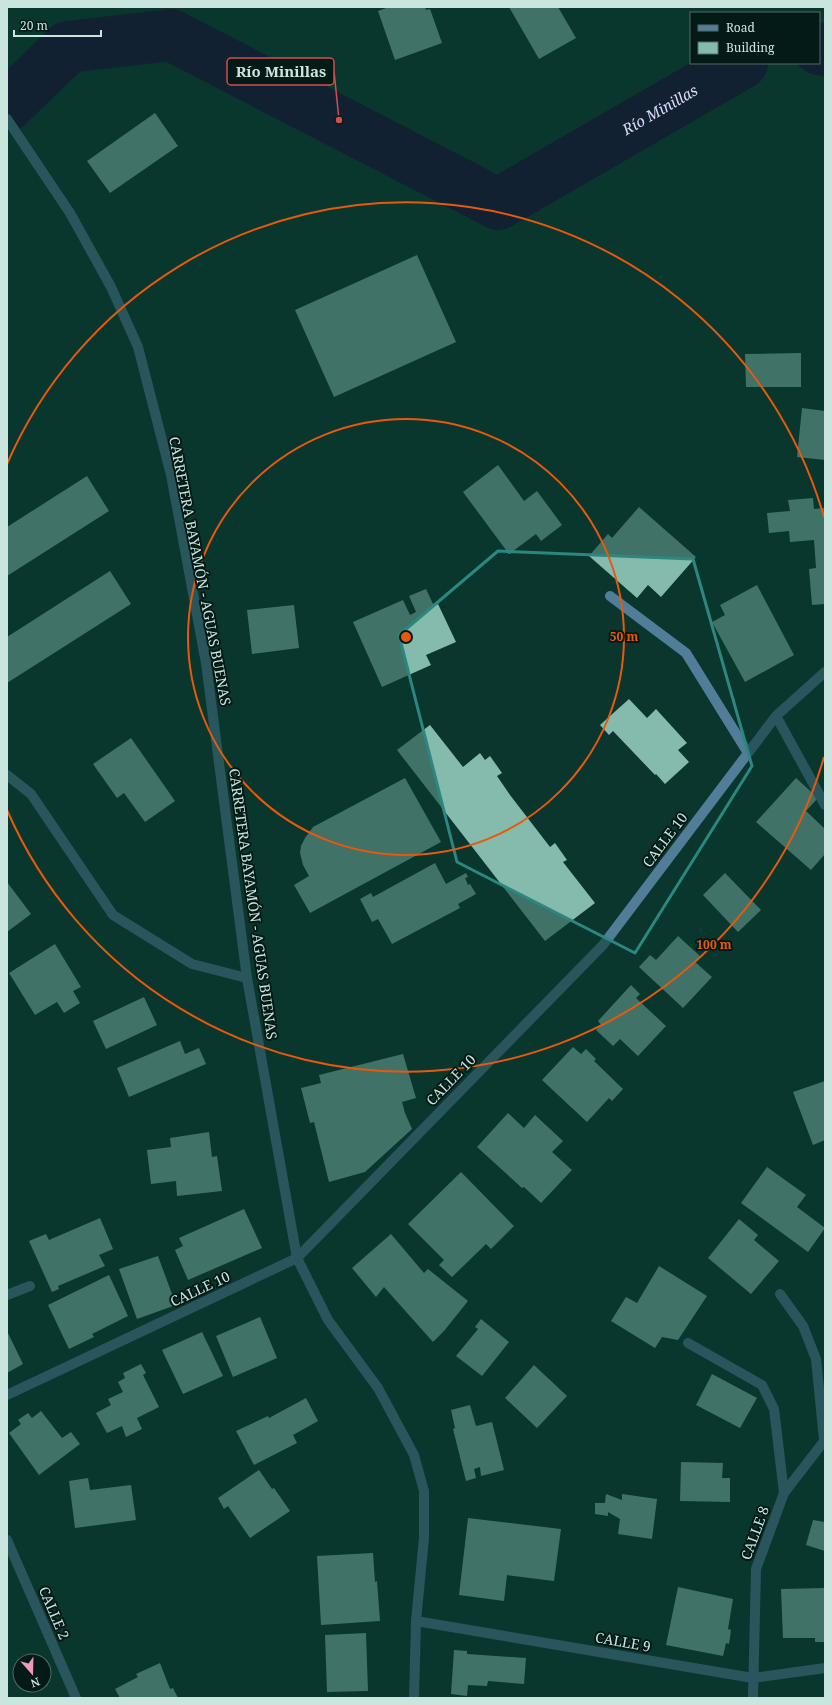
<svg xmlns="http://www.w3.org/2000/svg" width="832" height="1705" font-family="'Noto Serif',serif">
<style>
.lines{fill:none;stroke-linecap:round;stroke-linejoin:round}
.river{stroke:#1b0836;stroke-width:52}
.building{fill:#84bbad}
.minor{stroke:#517d98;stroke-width:10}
.marked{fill:none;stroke:#2b877f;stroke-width:3;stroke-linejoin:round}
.ring{fill:none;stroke:#e8590c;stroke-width:2}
.labels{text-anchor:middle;stroke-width:4;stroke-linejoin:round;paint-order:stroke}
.street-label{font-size:14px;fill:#cae5de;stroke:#041a16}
.water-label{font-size:15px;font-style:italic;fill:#e1d9fa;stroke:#041a16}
.centre{fill:#e8590c;stroke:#041a16;stroke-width:2}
.ring-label{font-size:12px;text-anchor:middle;font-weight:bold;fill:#e8590c;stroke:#041a16;stroke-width:4;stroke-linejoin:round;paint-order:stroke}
.leader{fill:none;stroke:#d44e4c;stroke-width:1.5}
.callout-dot{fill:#d44e4c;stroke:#041a16;stroke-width:1.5}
.callout{fill:#041a16;stroke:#d44e4c;stroke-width:1.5}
.callout-label{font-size:15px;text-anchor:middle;font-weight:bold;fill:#cae5de}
</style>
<rect width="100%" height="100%" fill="#0a362d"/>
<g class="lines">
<!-- river -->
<g class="river">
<path d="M819 49 825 50"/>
<path id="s1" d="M7 106 68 47 171 35 498 204 742 63"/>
</g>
</g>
<!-- building -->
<path class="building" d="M389 7H425L426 10 430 9 442 43 395 60 378 11Z
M509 7H558L576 38 539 59Z
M155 113 178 146 110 193 87 161Z
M417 255 456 342 334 397 295 310Z
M801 353V387H746L745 354Z
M802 408 825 411V460L797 457Z
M498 465 524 501 537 491 562 525 541 541 536 534 509 554 463 492Z
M87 476 109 511 7 576V527Z
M813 498 814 509 825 508V604L812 605 809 569 816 568 814 540 790 542 789 531 769 533 767 513 790 511 788 500Z
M639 507 696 557 661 597 648 585 637 598 589 556 608 534 612 538Z
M110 571 131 604 7 683V637Z
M757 585 794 655 745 682 712 622 725 615 720 605Z
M426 589 434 606 438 604 456 642 426 655 431 665 382 687 353 622 403 600 410 615 416 612 409 596Z
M294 605 299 648 252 654 247 610Z
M629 699 647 718 656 709 687 743 678 750 689 762 665 784 656 774 655 775 613 731 609 735 600 725Z
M430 725 463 767 480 753 485 760 490 756 502 773 497 776 510 795 550 847 555 843 567 860 563 862 595 903 545 941 397 750Z
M131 738 175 801 145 822 124 793 117 798 93 764Z
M405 778 441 842 310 913 294 885 309 876 303 865 300 853 301 846 305 838 313 827Z
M796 778 818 798 806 811 825 829V854L811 870 756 822Z
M435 863 446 884 466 873 468 877 465 878 468 885 470 884 476 894 458 904 460 908 392 944 378 919 372 922 360 899 371 893 373 897Z
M725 873 761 910 738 932 703 895Z
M7 882 31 914 7 932Z
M678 936 700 956 695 962 712 977 683 1008 639 967 650 955 656 960Z
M55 944 81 987 73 991 80 1003 64 1013 57 1002 35 1015 9 973Z
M631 985 640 994 636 998 666 1026 638 1056 620 1039 613 1046 596 1030 601 1025 598 1021Z
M144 997 157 1025 106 1049 93 1021Z
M180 1041 185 1054 199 1048 206 1064 129 1097 117 1068Z
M573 1047 581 1054 586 1049 596 1059 594 1061 623 1089 612 1101 609 1098 587 1122 542 1080Z
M403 1054 416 1098 402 1102 405 1113 412 1129 365 1172 329 1182 314 1122 310 1123 301 1088 321 1083 319 1075Z
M825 1081V1140L813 1145 793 1092Z
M508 1113 524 1128 535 1115 563 1141 552 1152 572 1170 541 1203 524 1187 522 1188 477 1147Z
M209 1132 212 1157 217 1156 222 1191 177 1196 176 1181 151 1184 147 1150 171 1147 170 1138Z
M767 1167 806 1195 797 1207 825 1228 808 1252 741 1203Z
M461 1172 514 1226 491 1249 486 1244 452 1277 439 1265 444 1260 408 1224Z
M244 1209 262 1248 188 1280 175 1250 183 1246 179 1238Z
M100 1218 113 1249 99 1255 105 1266 58 1286 59 1289 52 1292 29 1241 46 1234 49 1240Z
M739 1219 758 1235 754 1240 779 1261 751 1294 708 1258Z
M391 1234 424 1273 428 1269 468 1301 444 1331 433 1342 384 1287 376 1297 352 1268Z
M158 1256 176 1305 137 1319 119 1269Z
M659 1266 707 1296 678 1340 662 1337 655 1348 611 1321 626 1297 637 1303Z
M109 1275 128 1316 92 1334 94 1337 69 1349 48 1305Z
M260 1317 277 1358 233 1377 216 1336Z
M481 1319 509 1342 482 1376 456 1356 478 1329 475 1327Z
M7 1331 23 1364 7 1373Z
M202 1332 223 1376 183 1394 162 1350Z
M141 1364 146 1373 143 1375 159 1407 137 1418 142 1429 126 1437 122 1426 107 1433 96 1413 111 1405 108 1399 123 1392 118 1382 125 1378 123 1373Z
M534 1365 567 1396 537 1428 505 1398Z
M712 1374 757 1398 740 1428 696 1405Z
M306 1398 318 1421 293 1435 297 1443 254 1465 236 1431 268 1416 269 1418Z
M470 1405 476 1426 492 1422 504 1470 481 1476 480 1467 474 1469 476 1478 466 1481 453 1429 455 1428 451 1410Z
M41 1411 62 1438 71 1432 80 1444 39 1475 9 1433 21 1424 18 1420 28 1413 32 1418Z
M681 1462 723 1463 722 1478H730V1502L680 1501Z
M259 1470 272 1489 274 1488 290 1511 250 1538 228 1506 224 1509 218 1498Z
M88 1478 90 1490 131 1485 136 1520 75 1528 69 1481Z
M606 1494 622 1500V1494L657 1499 652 1539 618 1534 620 1519 608 1512V1516L595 1514V1503H605Z
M468 1518 561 1529 554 1581 507 1575 504 1601 459 1595Z
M813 1520 825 1522V1551L806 1545Z
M373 1553 375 1582 377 1581 380 1621 321 1625 317 1556Z
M678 1587 733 1599 728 1629 731 1630 729 1644 726 1643 723 1656 666 1645Z
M825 1588V1642H815V1638H783L781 1589Z
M366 1633 368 1691 327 1692 325 1635Z
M454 1650 467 1651V1654L526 1658 524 1684 488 1681 487 1686 468 1685 467 1696 451 1694Z
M160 1663 170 1689 173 1688 178 1698H120L115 1689 138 1677 136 1674Z"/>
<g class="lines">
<!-- minor -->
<path class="minor" d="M7 119 70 213 111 287 138 347 171 475 206 663 247 978 297 1258 328 1320 378 1388 414 1455 424 1491V1538L416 1621 414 1698
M610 596 686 653 748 753
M776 716 825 805
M7 775 31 794 113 915 192 964 247 978
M780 1294 803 1326 816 1359 824 1440
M7 1295 30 1286
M688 1343 762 1385 774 1409 784 1493
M7 1395 297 1258 603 945 776 716 825 672
M7 1540 76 1698
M416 1621 753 1678 825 1668
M753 1698 756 1569 784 1493 825 1440"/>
</g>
<!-- marked area -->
<path d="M0 0H832V1705H0ZM498 551 693 559 752 766 635 953 457 862 399 635Z" fill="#0a362d" fill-opacity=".55" fill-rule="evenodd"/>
<path class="marked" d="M498 551 693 559 752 766 635 953 457 862 399 635Z"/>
<!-- distance rings -->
<g class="ring">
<circle cx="406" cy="637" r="218"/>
<path d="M824 757A435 435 0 0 1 7 810M7 464A435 435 0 0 1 824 517"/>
</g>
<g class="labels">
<!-- street labels -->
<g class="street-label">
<text transform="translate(200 571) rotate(79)" y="5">CARRETERA BAYAMÓN - AGUAS BUENAS</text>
<text transform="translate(665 840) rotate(-53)" y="5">CALLE 10</text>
<text transform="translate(253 904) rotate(82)" y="5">CARRETERA BAYAMÓN - AGUAS BUENAS</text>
<text transform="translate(451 1080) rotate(-46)" y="5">CALLE 10</text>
<text transform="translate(200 1289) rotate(-25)" y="5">CALLE 10</text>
<text transform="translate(755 1533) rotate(-70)" y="5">CALLE 8</text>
<text transform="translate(54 1613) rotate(67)" y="5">CALLE 2</text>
<text transform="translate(623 1642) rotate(10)" y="5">CALLE 9</text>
</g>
<!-- water labels -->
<g class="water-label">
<text dy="5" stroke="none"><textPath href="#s1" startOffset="744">Río Minillas</textPath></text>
</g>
</g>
<circle cx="406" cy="637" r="6" class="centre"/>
<g class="ring-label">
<text x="624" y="641">50 m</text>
<text x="714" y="949">100 m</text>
</g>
<!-- callouts -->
<path class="leader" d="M339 120L334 71"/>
<circle class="callout-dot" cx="339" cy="120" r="4"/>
<rect class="callout" x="227" y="58" width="107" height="27" rx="4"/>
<g class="callout-label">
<text x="281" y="77">Río Minillas</text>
</g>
<!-- border -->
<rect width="832" height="1705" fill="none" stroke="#cae5de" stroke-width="16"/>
<!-- legend -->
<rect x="690" y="12" width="130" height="52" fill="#041a16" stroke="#536b66"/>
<rect x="698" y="25" width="20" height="6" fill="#517d98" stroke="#536b66"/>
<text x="726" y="32" font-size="12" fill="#cae5de">Road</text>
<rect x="698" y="42" width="20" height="12" fill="#84bbad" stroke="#536b66"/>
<text x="726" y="52" font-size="12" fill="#cae5de">Building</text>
<!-- north arrow -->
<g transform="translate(32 1673) rotate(160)"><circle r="19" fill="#041a16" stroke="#536b66"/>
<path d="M0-3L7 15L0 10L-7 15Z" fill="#ef9ab8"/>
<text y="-6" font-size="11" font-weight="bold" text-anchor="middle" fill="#cae5de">N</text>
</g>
<!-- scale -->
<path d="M14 30v6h87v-6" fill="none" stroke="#cae5de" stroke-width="2"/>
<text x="20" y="30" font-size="12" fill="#cae5de" stroke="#041a16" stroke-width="3" paint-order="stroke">20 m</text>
</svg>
